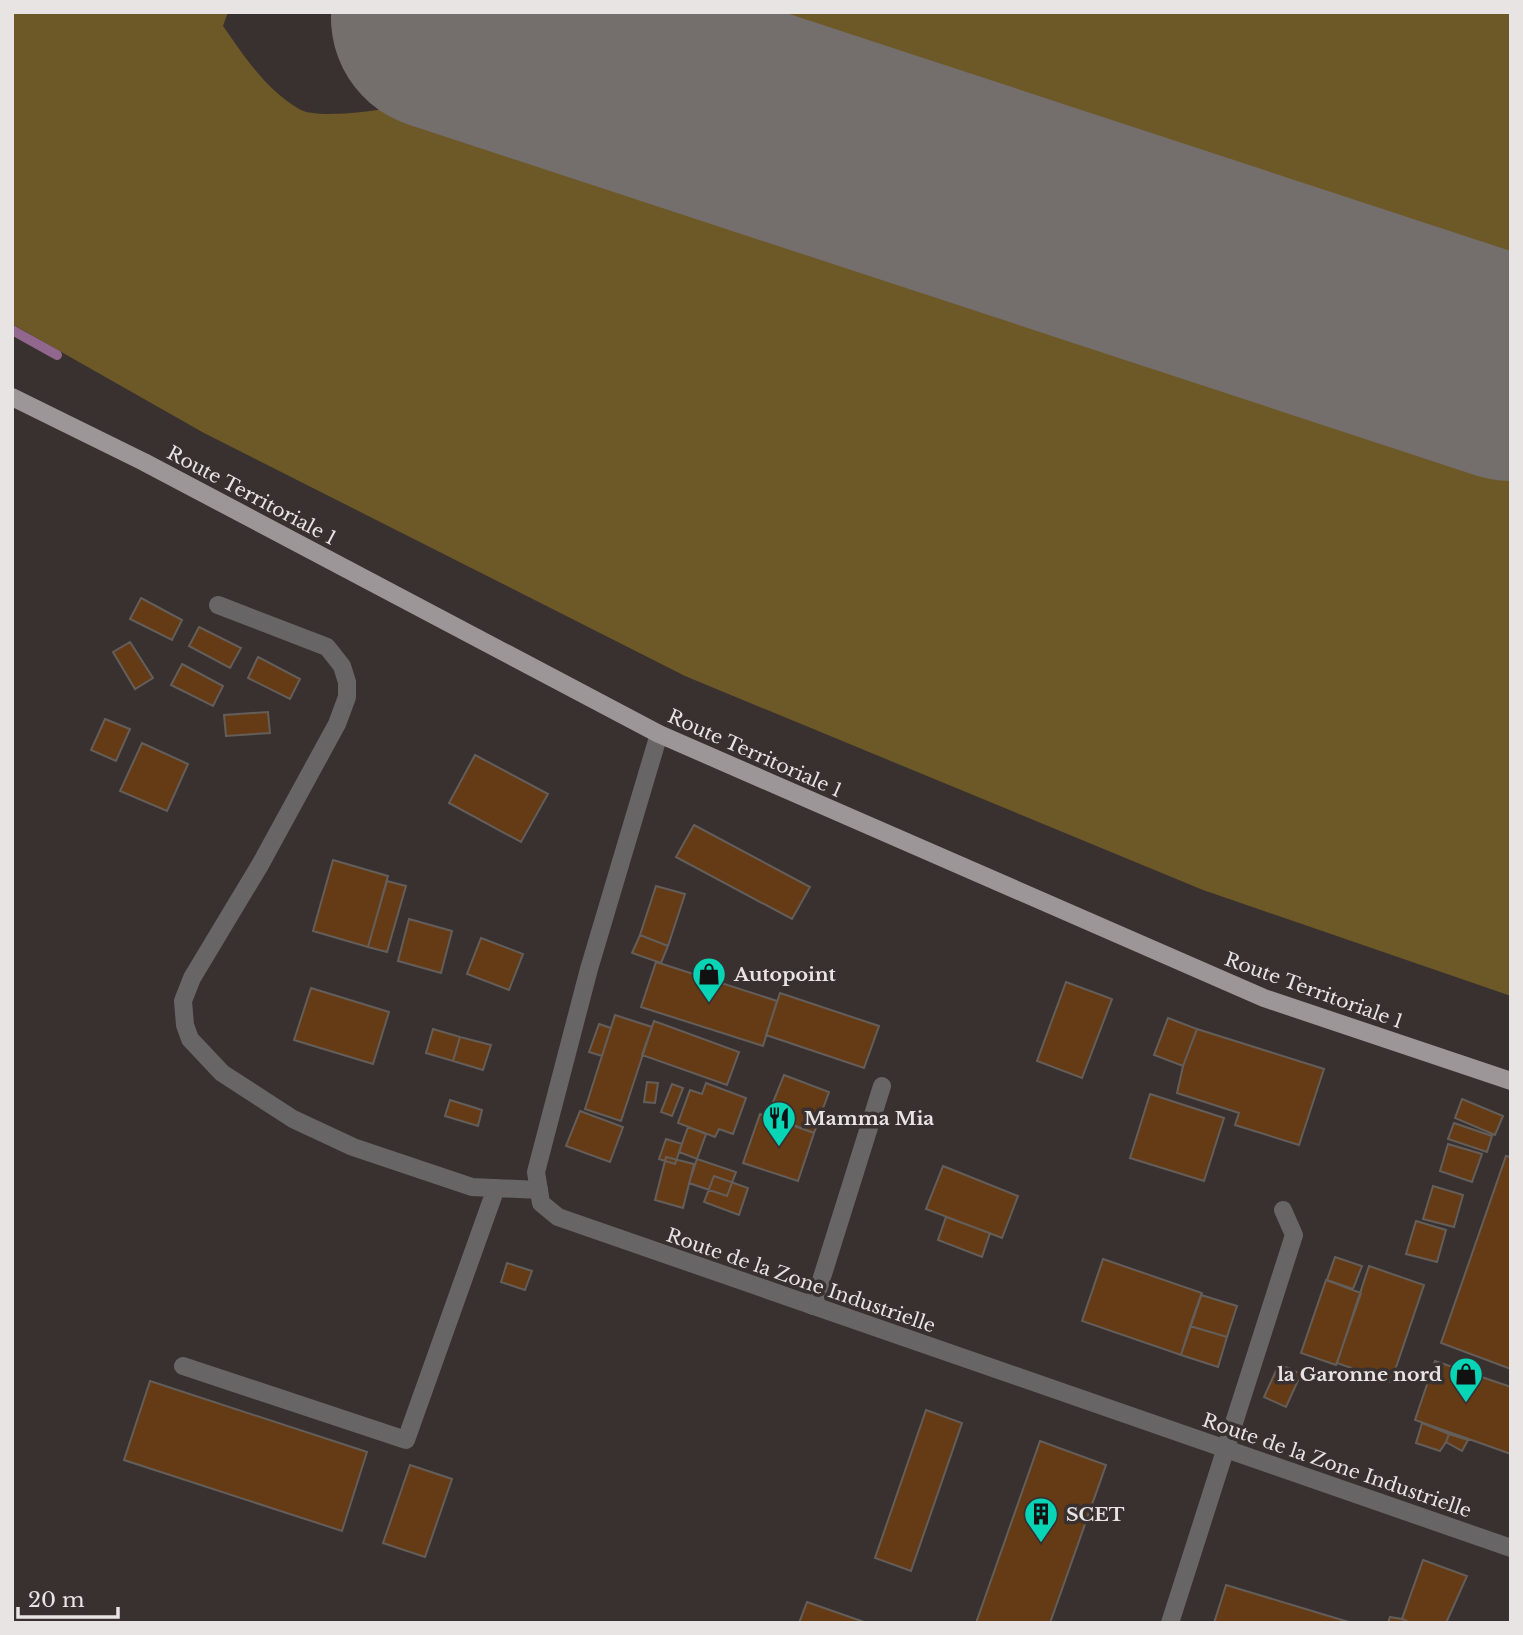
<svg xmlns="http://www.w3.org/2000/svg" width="1523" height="1635" font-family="'Libre Baskerville',serif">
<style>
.green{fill:#6d5927}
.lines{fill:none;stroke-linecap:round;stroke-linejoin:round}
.stream{stroke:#92678e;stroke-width:10}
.runway{stroke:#746e6c;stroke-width:224}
.building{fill:#653b16;stroke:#645e5a;stroke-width:2}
.service{stroke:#686566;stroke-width:18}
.minor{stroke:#686566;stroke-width:18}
.primary{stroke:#9d9698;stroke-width:18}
.labels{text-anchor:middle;stroke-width:7;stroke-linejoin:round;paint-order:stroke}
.street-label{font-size:19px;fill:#e8e4e3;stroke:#383130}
.poi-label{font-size:19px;font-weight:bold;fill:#e8e4e3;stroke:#383130;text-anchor:start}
</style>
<rect width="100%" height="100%" fill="#383130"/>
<!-- green -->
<path class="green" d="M12 12H228L223 26C245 57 265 89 299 109 323 124 432 101 464 96L1511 430V996L1203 890 685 676 204 433 12 324Z
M744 12H1511V264Z"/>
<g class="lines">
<!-- stream -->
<path class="stream" d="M12 330 57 355"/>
<!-- runway -->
<path class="runway" d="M443 18 1511 369"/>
</g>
<!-- building -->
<path class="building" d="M141 598 182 620 172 640 130 619Z
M199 627 241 648 230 668 189 646Z
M130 642 153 678 135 689 113 652Z
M258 657 300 679 290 699 248 678Z
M182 664 223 686 213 706 171 685Z
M268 712 270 733 226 736 224 715Z
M105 719 130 729 116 761 91 750Z
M142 743 188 764 167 811 120 791Z
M475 755 548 794 521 842 449 803Z
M694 825 810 887 792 919 676 857Z
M333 860 388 876 368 947 313 931Z
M387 881 406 886 387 952 368 947Z
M656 886 685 894 668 946 640 935Z
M409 919 452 931 441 973 398 961Z
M640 935 668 946 661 963 632 953Z
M481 938 523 954 509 990 467 974Z
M656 962 777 1001 763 1046 641 1007Z
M1066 982 1112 999 1082 1078 1037 1061Z
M311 988 389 1012 373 1064 294 1040Z
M780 993 879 1026 864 1068 766 1035Z
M615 1015 652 1027 621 1121 585 1109Z
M1168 1018 1197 1029 1183 1066 1154 1055Z
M654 1021 739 1052 727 1085 642 1055Z
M599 1024 611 1028 602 1056 589 1052Z
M433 1029 460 1037 453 1061 426 1053Z
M1197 1029 1324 1069 1299 1145 1235 1125 1239 1113 1177 1093 1183 1066Z
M460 1037 491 1045 483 1070 453 1061Z
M784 1075 829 1092 814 1133 768 1115Z
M647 1082 658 1083 655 1103 644 1102Z
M706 1083 746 1098 733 1134 719 1129 715 1137 678 1123 690 1090 702 1094Z
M672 1084 683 1088 672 1116 661 1112Z
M1150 1094 1224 1118 1204 1181 1130 1158Z
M1462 1099 1503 1116 1495 1135 1455 1118Z
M450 1100 482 1110 478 1126 445 1116Z
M580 1111 623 1127 610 1162 566 1146Z
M760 1114 814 1133 798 1181 743 1163Z
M1454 1123 1492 1136 1487 1152 1448 1139Z
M688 1127 706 1134 697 1159 679 1152Z
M666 1139 682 1144 675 1164 659 1159Z
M1448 1144 1482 1154 1472 1182 1440 1171Z
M1506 1156 1511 1157V1369L1441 1343Z
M666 1157 694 1164 683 1208 655 1200Z
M697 1159 736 1172 727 1196 689 1183Z
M943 1166 1018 1196 1002 1238 926 1209Z
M714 1176 748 1188 739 1215 704 1202Z
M1433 1186 1463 1195 1454 1227 1423 1219Z
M946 1217 990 1233 982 1257 938 1240Z
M1416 1221 1446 1230 1437 1262 1406 1254Z
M1335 1257 1362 1266 1353 1289 1327 1280Z
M1103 1259 1202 1293 1181 1355 1082 1321Z
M507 1263 532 1271 525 1290 501 1282Z
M1369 1266 1424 1285 1391 1382 1337 1363Z
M1326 1280 1361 1293 1336 1365 1301 1353Z
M1201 1295 1237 1306 1227 1337 1190 1326Z
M1190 1326 1227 1337 1218 1367 1181 1355Z
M1435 1361 1511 1387V1454L1415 1420Z
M1279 1364 1301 1374 1286 1407 1264 1397Z
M150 1381 367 1452 342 1531 124 1460Z
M926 1410 962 1423 911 1571 875 1558Z
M1422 1423 1449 1434 1446 1442 1440 1451 1416 1443Z
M1449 1434 1468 1440 1462 1451 1446 1442Z
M1040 1441 1106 1465 1050 1623H976Z
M410 1465 452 1479 425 1557 383 1543Z
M1423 1560 1467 1576 1446 1623H1411L1402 1619Z
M1226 1585 1352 1623H1214Z
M807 1602 867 1623H799Z
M1390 1617 1402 1619 1411 1623H1388Z"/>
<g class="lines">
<!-- service -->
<path class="service" d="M218 605 327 647 342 666 347 682V697L337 724 260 865 192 978 183 1001 185 1025 190 1039 222 1073 293 1119 353 1147 472 1187 539 1190
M813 1306 882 1086
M183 1366 406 1440 496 1188
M1170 1623 1294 1235 1283 1210"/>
<!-- minor -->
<path class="minor" d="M659 734 589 969 536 1172 541 1203 558 1217 1511 1548"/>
<!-- primary -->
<path class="primary" d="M12 397 144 462 659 734 1264 998 1511 1081"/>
</g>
<!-- icons -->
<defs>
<g id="shop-pin" transform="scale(1.75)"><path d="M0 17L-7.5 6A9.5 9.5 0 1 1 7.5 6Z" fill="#07d5b6" stroke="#383130"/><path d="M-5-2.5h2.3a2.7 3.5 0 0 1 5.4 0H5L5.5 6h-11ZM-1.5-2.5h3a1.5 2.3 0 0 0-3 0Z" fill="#111"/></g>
<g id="restaurant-pin" transform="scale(1.75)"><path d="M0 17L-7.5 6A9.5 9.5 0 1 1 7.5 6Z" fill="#07d5b6" stroke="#383130"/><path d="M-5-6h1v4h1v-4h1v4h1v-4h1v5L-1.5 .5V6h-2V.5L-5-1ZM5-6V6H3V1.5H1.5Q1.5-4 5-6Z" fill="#111"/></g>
<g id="building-pin" transform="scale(1.75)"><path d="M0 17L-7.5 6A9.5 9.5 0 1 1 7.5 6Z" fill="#07d5b6" stroke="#383130"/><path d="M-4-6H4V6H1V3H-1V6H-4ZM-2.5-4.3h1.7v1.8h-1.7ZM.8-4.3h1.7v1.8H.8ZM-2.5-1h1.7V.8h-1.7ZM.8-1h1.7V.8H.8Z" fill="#111"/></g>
</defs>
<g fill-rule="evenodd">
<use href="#shop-pin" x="709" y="974"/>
<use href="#restaurant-pin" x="779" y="1118"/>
<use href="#shop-pin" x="1466" y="1374"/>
<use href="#building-pin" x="1041" y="1514"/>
</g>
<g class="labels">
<!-- street labels -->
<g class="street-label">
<text transform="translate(252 495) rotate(28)" y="7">Route Territoriale 1</text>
<text transform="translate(755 753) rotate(24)" y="7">Route Territoriale 1</text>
<text transform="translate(1314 990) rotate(20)" y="7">Route Territoriale 1</text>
<text transform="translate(801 1280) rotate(19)" y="7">Route de la Zone Industrielle</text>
<text transform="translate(1337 1465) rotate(19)" y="7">Route de la Zone Industrielle</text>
</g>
<!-- poi labels -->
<g class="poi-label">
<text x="734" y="981">Autopoint</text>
<text x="804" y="1125">Mamma Mia</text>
<text x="1442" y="1381" text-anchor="end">la Garonne nord</text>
<text x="1066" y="1521">SCET</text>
</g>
</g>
<!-- border -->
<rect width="1523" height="1635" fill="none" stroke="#e8e4e3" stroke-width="28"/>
<!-- scale -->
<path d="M18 1607v10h100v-10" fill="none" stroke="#e8e4e3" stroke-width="3.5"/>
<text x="28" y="1607" font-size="21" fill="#e8e4e3" stroke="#383130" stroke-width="5" paint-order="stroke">20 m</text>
</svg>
